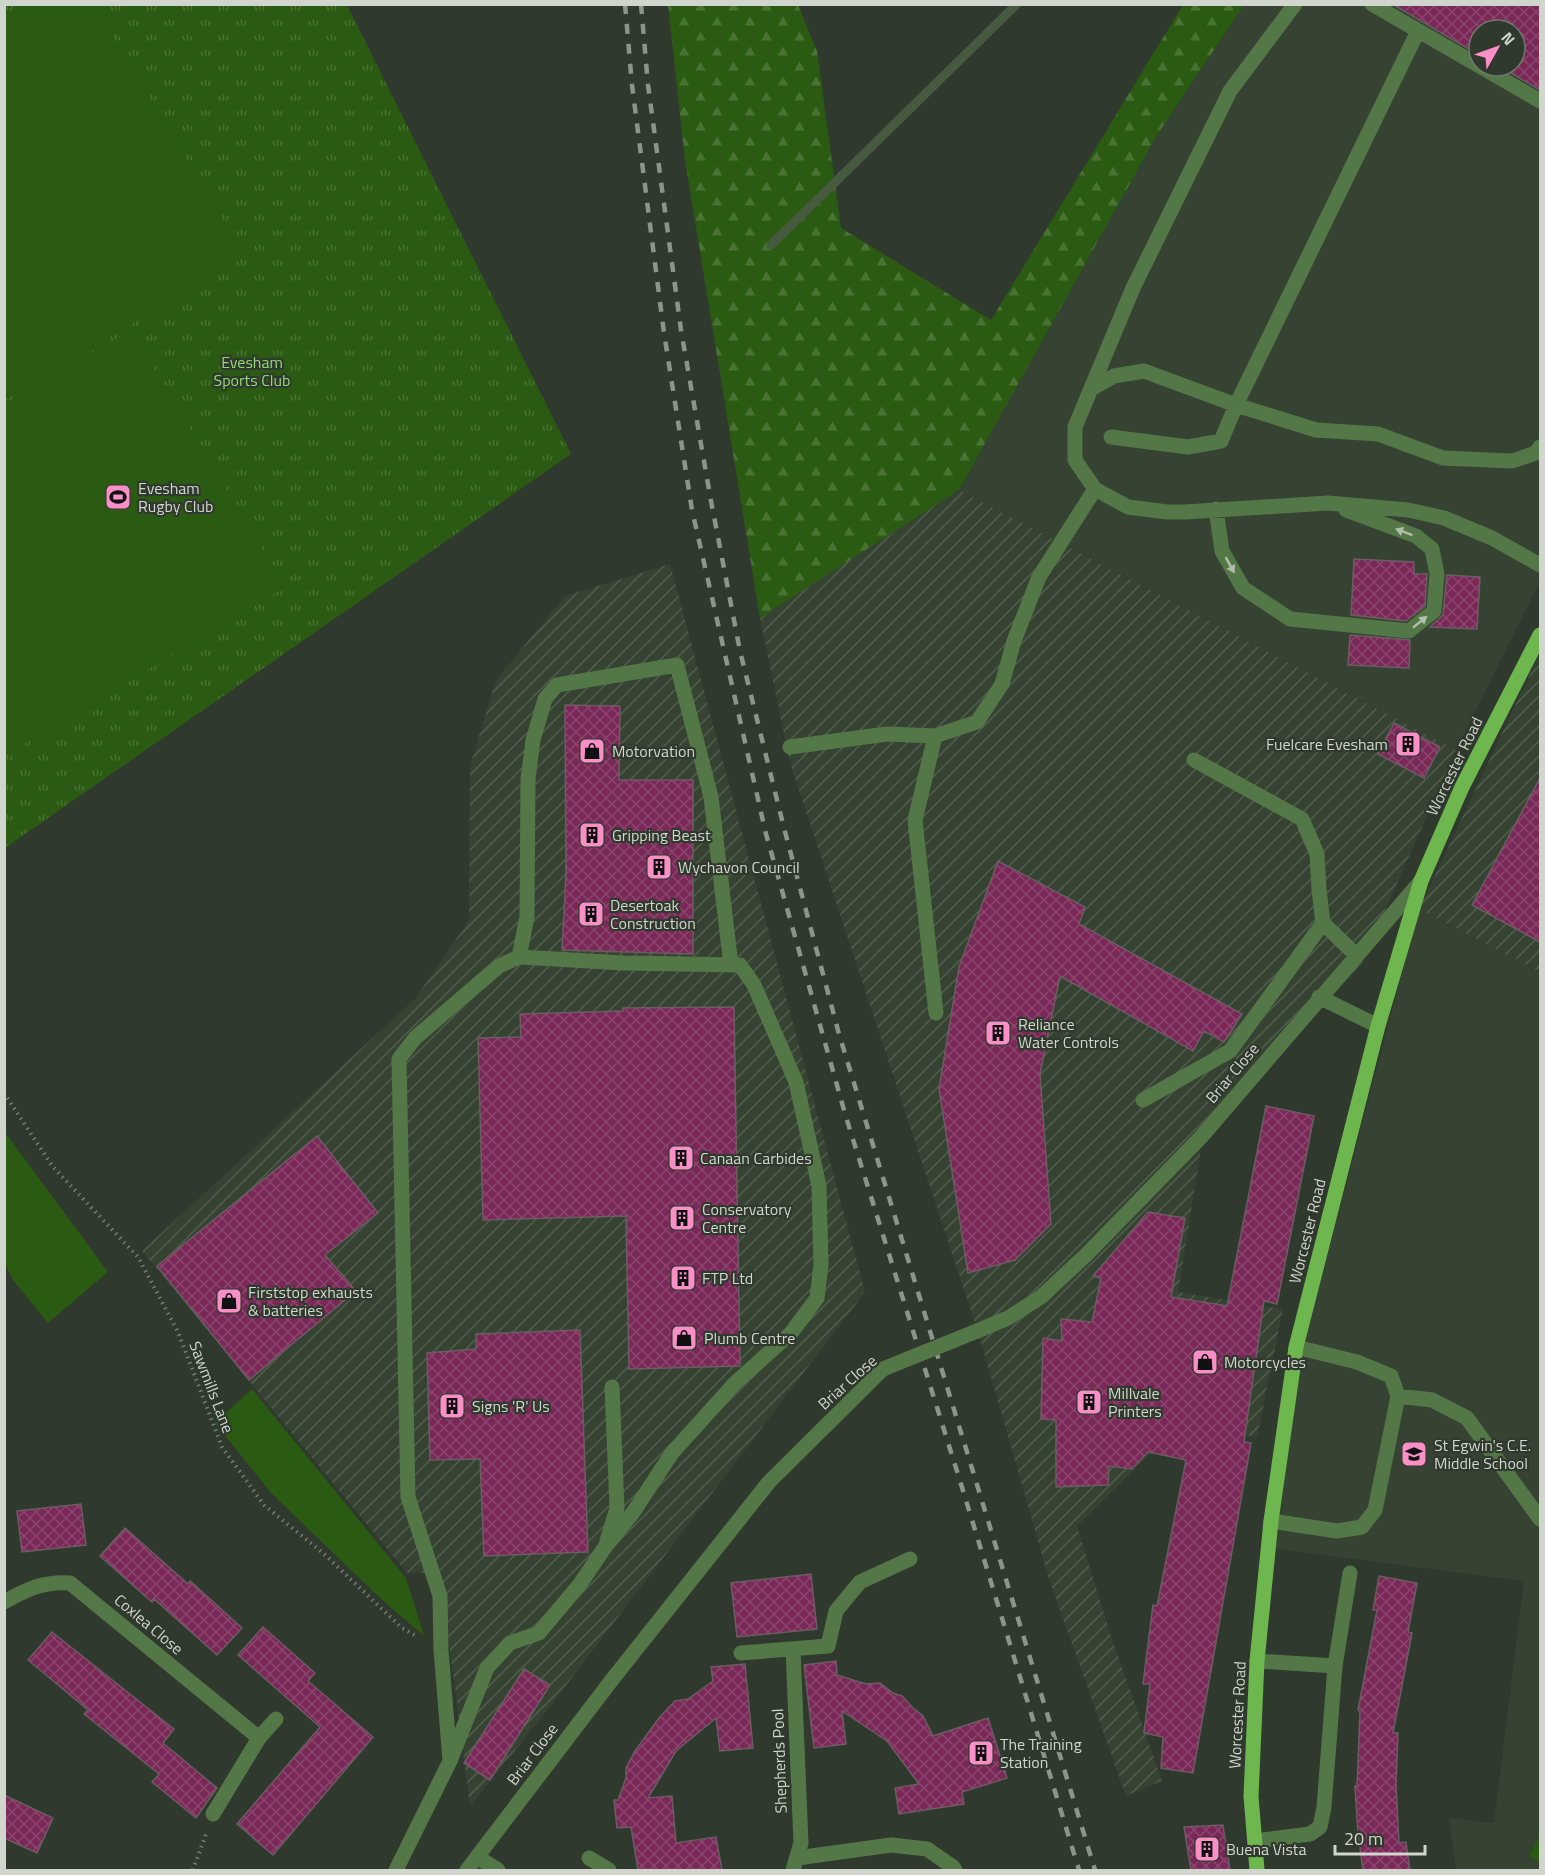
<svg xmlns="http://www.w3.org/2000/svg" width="1545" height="1875" font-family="'Titillium Web',sans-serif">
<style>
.built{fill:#364332;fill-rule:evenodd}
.industrial{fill:url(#industrial-furrows)}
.grass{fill:url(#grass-tufts)}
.forest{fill:url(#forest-firs)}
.garden{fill:#2b5b12}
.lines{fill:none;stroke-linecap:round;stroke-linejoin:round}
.stream{stroke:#455a3e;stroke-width:9}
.building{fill:url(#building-cross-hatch);stroke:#6c5c63;stroke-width:1.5}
.path{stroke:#767d73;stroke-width:4;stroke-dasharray:1.5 4.5;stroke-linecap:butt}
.minor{stroke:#547747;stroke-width:15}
.major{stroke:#6eb74f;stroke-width:15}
.rail{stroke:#8d948b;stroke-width:4.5;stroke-dasharray:10 10;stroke-linecap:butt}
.minor-bridge{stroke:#547747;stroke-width:15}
.oneway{fill:#b1beac}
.labels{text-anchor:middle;stroke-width:4.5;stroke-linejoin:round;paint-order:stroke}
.park-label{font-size:16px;fill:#90d972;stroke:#30392d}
.poi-label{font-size:16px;fill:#d0d5ce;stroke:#30392d;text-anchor:start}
.street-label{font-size:16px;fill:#d0d5ce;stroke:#30392d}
</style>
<defs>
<pattern id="industrial-furrows" width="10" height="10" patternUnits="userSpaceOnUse" patternTransform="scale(1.5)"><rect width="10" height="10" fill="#364332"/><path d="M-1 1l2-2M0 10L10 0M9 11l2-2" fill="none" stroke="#525d4e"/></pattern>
<pattern id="grass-tufts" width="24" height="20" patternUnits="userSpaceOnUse" patternTransform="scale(1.5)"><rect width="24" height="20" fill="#2b5b12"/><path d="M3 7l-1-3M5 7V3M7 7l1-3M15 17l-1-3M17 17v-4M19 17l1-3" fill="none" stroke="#497233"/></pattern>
<pattern id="forest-firs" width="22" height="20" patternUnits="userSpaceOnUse" patternTransform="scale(1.5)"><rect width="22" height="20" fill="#2b5b12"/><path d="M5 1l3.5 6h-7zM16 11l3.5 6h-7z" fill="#497233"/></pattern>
<pattern id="building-cross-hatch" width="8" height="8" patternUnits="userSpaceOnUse" patternTransform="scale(1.5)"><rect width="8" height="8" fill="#792857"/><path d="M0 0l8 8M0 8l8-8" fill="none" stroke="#8b466e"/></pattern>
</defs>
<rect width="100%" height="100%" fill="#30392d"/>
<!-- built -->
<path class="built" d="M1244 5H1540V581L1456 750 959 490 1157 135ZM1479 30H1515V66H1479Z
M1419 909 1540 972V1870H1456L1449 1818 1494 1823 1524 1581 1276 1549 1300 1359Z"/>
<!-- industrial -->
<path class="industrial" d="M959 490 1456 750 1362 963 1203 1137 1178 1292 1283 1309 1257 1437 1154 1423 1151 1453 1077 1526 1111 1636 1162 1781 1126 1796 1048 1576 979 1335 790 763 760 618Z
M670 564 865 1292 549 1708 470 1806 440 1573H407L142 1251 415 999 469 920 470 766 496 680 565 596Z
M1540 653V972L1419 909Z"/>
<!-- grass -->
<path class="grass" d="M5 5H347L571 454 5 848Z"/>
<!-- forest -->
<path class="forest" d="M668 5H798L817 51 841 228 991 320 1183 5H1244L1157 135 959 490 760 618 685 160Z"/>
<!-- garden -->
<path class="garden" d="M27 5H94L245 256 5 400V18Z
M131 330 285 587 5 755V406Z
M4 1131 108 1272 48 1323 13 1280 5 1263Z
M252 1389 406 1578 424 1636 380 1598 271 1493 215 1423Z
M1540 1836V1862L1529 1856Z"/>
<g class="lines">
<!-- stream -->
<path class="stream" d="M771 245 1017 4"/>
</g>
<!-- building -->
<path class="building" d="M1392 4H1540V90L1499 66H1515V30H1479V55Z
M1354 559 1414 562V574H1427L1425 606 1406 621 1351 615Z
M1447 575 1480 577 1477 629 1430 627 1443 615Z
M1350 635 1410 640 1409 668 1348 665Z
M565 705 620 706 619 780H693V954L562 950 566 874Z
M1394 723 1440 747 1424 778 1378 754Z
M1540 778V942L1472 905Z
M998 861 1085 907 1079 924 1242 1014 1224 1042 1204 1031 1193 1051 1060 976 1040 1074 1051 1224 1015 1260 968 1273 939 1089 959 967Z
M734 1007 740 1366 629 1369 626 1216 483 1220 478 1038 521 1037 520 1014 623 1011V1008Z
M1266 1106 1314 1116 1277 1304 1264 1301 1244 1442 1251 1443 1193 1773 1161 1768 1163 1737 1144 1733 1150 1684H1143L1153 1605 1157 1606 1186 1460 1148 1452 1132 1469 1109 1466 1108 1485 1056 1487V1420L1041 1419 1043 1338 1062 1341 1061 1319 1092 1322 1101 1278 1093 1276 1148 1212 1185 1218 1171 1297 1227 1306Z
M317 1136 378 1213 325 1255 356 1291 249 1380 157 1266Z
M580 1330 588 1552 484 1556 480 1459 430 1460 427 1353 476 1349V1334Z
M81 1504 86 1545 22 1552 17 1511Z
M125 1528 188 1584 190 1581 242 1628 217 1655 154 1599 152 1602 100 1556Z
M811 1574 817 1629 737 1637 731 1583Z
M1379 1576 1417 1583 1408 1632 1412 1633 1393 1733H1398L1396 1784 1399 1843 1406 1842 1410 1870H1363L1358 1834 1355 1786H1357L1360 1711 1358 1710 1377 1610H1373Z
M263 1627 315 1673 308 1681 373 1737 273 1855 237 1824 320 1727 238 1655Z
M52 1632 174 1729 163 1743 217 1788 196 1818 152 1782 159 1774 84 1714 88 1710 28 1660Z
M836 1661 837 1675 866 1684 880 1683 893 1693 902 1696 913 1708 923 1716 933 1736 988 1718 1007 1778 962 1792 964 1804 899 1814 895 1788 919 1784 887 1741 842 1711 846 1744 814 1748 804 1665Z
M745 1664 753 1748 720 1751 716 1718 676 1751 648 1798 672 1796 676 1843 716 1837 722 1870H638L631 1827 617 1828 614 1800H618L626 1778V1768L635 1751 659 1718 675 1701 688 1699 713 1681 711 1667Z
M524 1669 550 1685 490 1780 464 1763Z
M4 1795 53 1818 37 1853 4 1838Z
M1223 1825 1230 1870H1191L1184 1827Z"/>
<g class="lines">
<!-- path -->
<path class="path" d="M4 1093 53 1167 138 1257 178 1332 222 1447 264 1505 323 1553 402 1628 418 1637
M193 1870 206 1834"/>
<!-- minor -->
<path class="minor" d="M1295 4 1230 91 1133 288 1075 427V460L1095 489 1128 507 1167 512H1185L1328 503 1408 510 1444 518 1492 538 1540 565
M1372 4 1540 101
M1091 389 1114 376 1144 371 1236 405 1316 430 1378 434 1443 458 1512 461 1536 453 1540 447
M1111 437 1188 447 1221 441 1236 405 1418 31
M1216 509 1222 551 1243 588 1290 619 1409 631 1434 611 1437 574 1432 549 1416 536 1346 510
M935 736 915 820 936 1013
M790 747 887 734 935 736 977 722 1002 684 1014 641 1039 577 1095 489
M1194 760 1302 819 1317 854 1319 890 1323 923 1356 955
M519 957 527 917 528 779 533 740 545 699 557 685 677 665 711 797 731 965
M1319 997 1378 1026
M1143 1100 1230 1051 1323 923
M977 1331 1008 1318 1041 1297 1087 1254 1202 1136 1421 881
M1398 1396 1432 1400 1467 1418 1540 1519
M1271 1521 1337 1531 1362 1527 1375 1510 1398 1396 1391 1376 1357 1362 1296 1347
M607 1541 617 1508 612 1387
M4 1602C27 1589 44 1581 70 1583L259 1738
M793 1649 801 1843 793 1870
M741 1653 828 1646 836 1611 860 1582 910 1559
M1257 1661 1335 1666
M213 1814 259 1738 276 1719
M1255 1841 1310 1834 1320 1827 1324 1807 1335 1666 1350 1573
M477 1857 498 1870
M589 1858 609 1870
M797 1858 891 1845 927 1849 953 1867 955 1870
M396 1870 450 1761 441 1650 440 1596 408 1497 399 1059 415 1038 499 966 519 957 624 963 740 965 754 985 796 1082 819 1186 821 1265 817 1298 791 1333 735 1383 672 1453 632 1514 605 1547 580 1584 539 1633 510 1643 487 1668 450 1761
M467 1870 611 1681 769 1482 883 1369"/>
<!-- major -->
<path class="major" d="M1257 1870 1251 1796 1257 1661 1271 1521 1296 1347 1378 1026 1421 881 1462 787 1540 635"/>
<!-- rail -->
<path class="rail" d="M625 4 632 85 664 333 692 510 766 834 846 1117 961 1484 1079 1870
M641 4 648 85 681 330 711 501 740 651 784 828 839 1034 1095 1870"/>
<!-- minor-bridge -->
<path class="minor-bridge" d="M883 1369 977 1331"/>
</g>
<!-- one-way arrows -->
<defs><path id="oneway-solid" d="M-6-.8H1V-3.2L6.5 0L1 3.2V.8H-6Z" transform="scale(1.5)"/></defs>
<g class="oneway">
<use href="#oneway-solid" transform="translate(1404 532) rotate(-159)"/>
<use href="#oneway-solid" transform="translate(1230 565) rotate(61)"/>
<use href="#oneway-solid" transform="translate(1420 622) rotate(-39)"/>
</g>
<!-- icons -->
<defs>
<g id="stadium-square" transform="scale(1.35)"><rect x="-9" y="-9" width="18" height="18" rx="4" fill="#fa8fc7" stroke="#30392d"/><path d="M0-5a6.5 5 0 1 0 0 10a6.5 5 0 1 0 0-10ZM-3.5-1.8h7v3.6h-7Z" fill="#111"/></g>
<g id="building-square" transform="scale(1.35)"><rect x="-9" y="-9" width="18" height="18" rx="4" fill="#fa8fc7" stroke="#30392d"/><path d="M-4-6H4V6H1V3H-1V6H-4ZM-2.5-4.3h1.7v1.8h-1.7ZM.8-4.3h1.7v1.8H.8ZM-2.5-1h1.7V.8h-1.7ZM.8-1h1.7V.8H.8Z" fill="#111"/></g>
<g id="shop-square" transform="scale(1.35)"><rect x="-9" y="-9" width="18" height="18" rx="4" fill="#fa8fc7" stroke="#30392d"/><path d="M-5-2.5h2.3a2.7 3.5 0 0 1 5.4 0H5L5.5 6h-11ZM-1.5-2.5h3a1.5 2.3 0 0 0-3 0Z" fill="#111"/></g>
<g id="school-square" transform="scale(1.35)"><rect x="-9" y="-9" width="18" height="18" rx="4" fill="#fa8fc7" stroke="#30392d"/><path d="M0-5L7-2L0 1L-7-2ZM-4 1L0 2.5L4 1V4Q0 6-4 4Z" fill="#111"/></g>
</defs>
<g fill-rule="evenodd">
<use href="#stadium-square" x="118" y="497"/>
<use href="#building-square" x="1408" y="744"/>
<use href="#shop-square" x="592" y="751"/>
<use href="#building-square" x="592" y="835"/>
<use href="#building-square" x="659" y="867"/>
<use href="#building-square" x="591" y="914"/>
<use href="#building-square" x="998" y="1033"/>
<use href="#building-square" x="681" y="1158"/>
<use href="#building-square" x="682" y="1218"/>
<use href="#building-square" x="683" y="1278"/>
<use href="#shop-square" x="229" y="1301"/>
<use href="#shop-square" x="684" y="1338"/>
<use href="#shop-square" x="1205" y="1362"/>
<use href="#building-square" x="1089" y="1402"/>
<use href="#building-square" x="452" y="1406"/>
<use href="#school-square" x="1414" y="1454"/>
<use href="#building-square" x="981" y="1753"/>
<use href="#building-square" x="1207" y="1849"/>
</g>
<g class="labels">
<!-- park labels -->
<g class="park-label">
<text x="252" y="368">Evesham<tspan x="252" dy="18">Sports Club</tspan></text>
</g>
<!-- poi labels -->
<g class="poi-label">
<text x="138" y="494">Evesham<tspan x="138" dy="18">Rugby Club</tspan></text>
<text x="1388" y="750" text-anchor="end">Fuelcare Evesham</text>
<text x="612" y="757">Motorvation</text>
<text x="612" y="841">Gripping Beast</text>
<text x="678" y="873">Wychavon Council</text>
<text x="610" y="911">Desertoak<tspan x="610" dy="18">Construction</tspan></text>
<text x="1018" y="1030">Reliance<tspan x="1018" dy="18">Water Controls</tspan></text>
<text x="700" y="1164">Canaan Carbides</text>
<text x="702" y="1215">Conservatory<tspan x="702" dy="18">Centre</tspan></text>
<text x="702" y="1284">FTP Ltd</text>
<text x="248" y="1298">Firststop exhausts<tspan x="248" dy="18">&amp; batteries</tspan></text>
<text x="704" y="1344">Plumb Centre</text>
<text x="1224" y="1368">Motorcycles</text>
<text x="1108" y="1399">Millvale<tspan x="1108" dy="18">Printers</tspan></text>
<text x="472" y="1412">Signs 'R' Us</text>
<text x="1434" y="1451">St Egwin's C.E.<tspan x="1434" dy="18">Middle School</tspan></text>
<text x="1000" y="1750">The Training<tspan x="1000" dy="18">Station</tspan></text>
<text x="1226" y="1855">Buena Vista</text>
</g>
<!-- street labels -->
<g class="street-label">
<text transform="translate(1454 766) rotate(-64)" y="6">Worcester Road</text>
<text transform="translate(1232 1073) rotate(-50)" y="6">Briar Close</text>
<text transform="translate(1307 1231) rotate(-76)" y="6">Worcester Road</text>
<text transform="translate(847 1382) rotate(-42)" y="6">Briar Close</text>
<text transform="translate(212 1387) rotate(69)" y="6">Sawmills Lane</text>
<text transform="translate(149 1624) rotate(40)" y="6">Coxlea Close</text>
<text transform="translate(1237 1715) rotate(-87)" y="6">Worcester Road</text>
<text transform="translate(532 1754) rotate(-53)" y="6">Briar Close</text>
<text transform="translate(779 1761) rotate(-92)" y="6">Shepherds Pool</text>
</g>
</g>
<!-- border -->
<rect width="1545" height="1875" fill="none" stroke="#d0d5ce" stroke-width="12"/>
<!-- north arrow -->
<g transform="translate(1497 48) rotate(50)"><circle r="28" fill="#30392d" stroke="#70776d" stroke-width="1.5"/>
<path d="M0-4.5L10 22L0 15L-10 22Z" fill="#fa8fc7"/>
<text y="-9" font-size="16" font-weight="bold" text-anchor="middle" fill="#d0d5ce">N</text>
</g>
<!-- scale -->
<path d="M1335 1845v9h90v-9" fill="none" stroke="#d0d5ce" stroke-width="3"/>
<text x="1344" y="1845" font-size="18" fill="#d0d5ce" stroke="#30392d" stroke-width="4.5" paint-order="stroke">20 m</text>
</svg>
